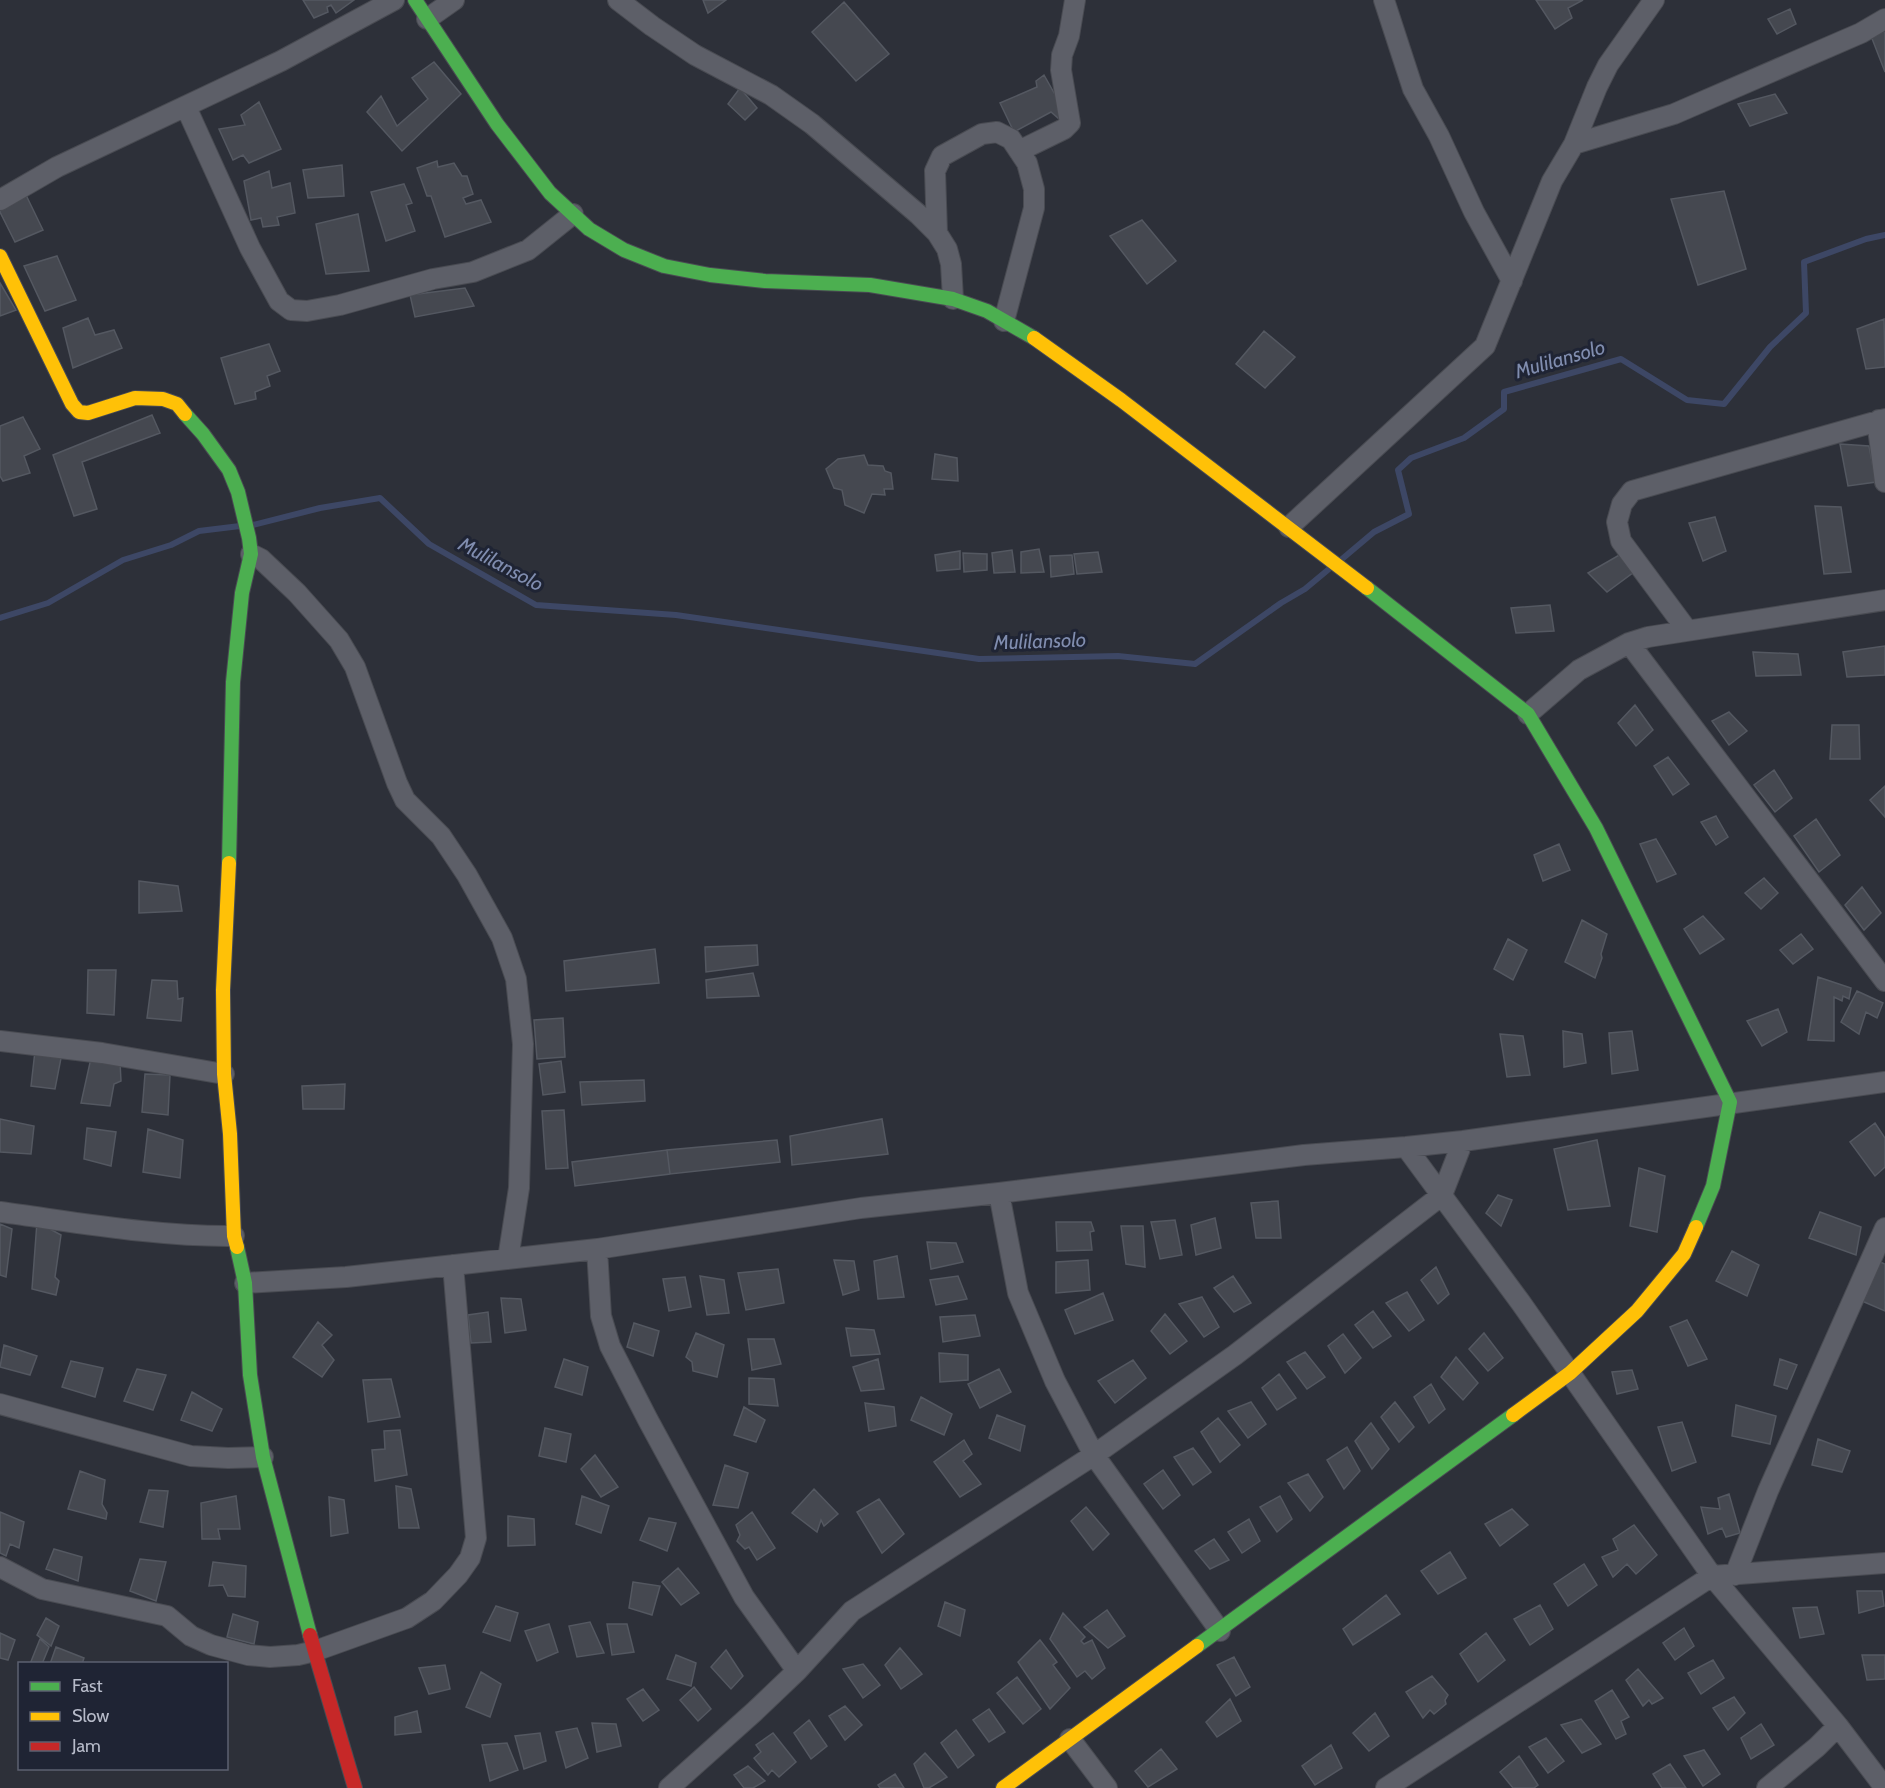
<svg xmlns="http://www.w3.org/2000/svg" width="1885" height="1788" font-family="Cabin,sans-serif">
<style>
.lines{fill:none;stroke-linecap:round;stroke-linejoin:round}
.stream{stroke:#3d4765;stroke-width:6}
.building{fill:#454850;stroke:#545861;stroke-width:1.5}
.street-casing{stroke:#494b52;stroke-width:22}
.fast-casing{stroke:#494b52;stroke-width:16}
.slow-casing{stroke:#494b52;stroke-width:16}
.jam-casing{stroke:#494b52;stroke-width:16}
.street{stroke:#5d5f68;stroke-width:20}
.fast{stroke:#4caf50;stroke-width:14}
.slow{stroke:#ffc107;stroke-width:14}
.jam{stroke:#c62828;stroke-width:14}
.labels{text-anchor:middle;stroke-width:6;stroke-linejoin:round;paint-order:stroke}
.water-label{font-size:20px;font-style:italic;fill:#808daf;stroke:#1f2434}
</style>
<rect width="100%" height="100%" fill="#2d3039"/>
<g class="lines">
<!-- stream -->
<path class="stream" d="M253 525 320 508 380 498 429 544 536 605 676 615 979 659 1118 656 1195 664 1281 603 1305 589 1329 569
M1342 559 1374 532 1409 514 1398 470 1411 458 1464 438 1504 409V392L1621 359 1687 400 1724 404 1770 347 1806 313 1804 262 1866 239 1885 235
M0 618 48 603 123 560 171 545 199 531 240 526"/>
</g>
<!-- building -->
<path class="building" d="M303 0H354L336 13 331 5 327 7 328 12 314 18Z
M703 0H726L708 13Z
M1536 0H1583L1568 8 1572 18 1555 29Z
M844 2 889 54 856 81 812 32Z
M1790 9 1796 24 1777 34 1768 19Z
M1885 31V72L1871 36Z
M434 62 461 94 402 151 367 112 381 96 397 126 428 99 412 78Z
M1044 75 1066 114 1058 118 1051 112 1014 132 1000 103 1037 87 1036 81Z
M740 88 757 108 745 120 728 104Z
M1775 94 1787 113 1750 126 1738 104Z
M259 102 281 149 249 163 243 155 233 160 219 129 245 125 241 115Z
M437 161 438 167 454 163 462 176H467L473 194 463 198 466 204 481 200 491 222 445 237 431 196H427L417 168Z
M342 165 344 196 308 198 303 170Z
M269 171 272 188 290 183 295 213 277 217 279 225 263 227 261 218 251 220 244 181Z
M404 184 412 203 406 205 415 231 386 241 371 192Z
M1724 191 1746 269 1698 285 1671 199Z
M25 193 43 230 15 242 0 212V204Z
M358 214 369 271 326 274 316 224Z
M1142 220 1176 261 1147 284 1110 236Z
M57 256 76 300 45 311 24 266Z
M0 283 16 310 0 316Z
M465 288 474 306 415 317 410 295Z
M88 318 95 335 114 330 122 348 73 368 63 328Z
M1884 319 1885 367 1866 369 1857 329Z
M1264 331 1295 357 1265 388 1236 364Z
M269 344 280 371 267 376 270 386 255 392 256 399 235 404 221 358Z
M152 415 160 433 82 462 97 509 74 516 53 455Z
M23 417 40 449 24 456 30 473 3 481 0 476V426Z
M1840 444 1869 446 1876 482 1848 486Z
M935 454 957 458 958 481 932 479Z
M864 455 868 465 883 466 885 471 891 473 893 489H884L885 495 872 494 864 513 845 505 842 490 834 488 826 469 838 459Z
M1815 506 1841 507 1851 572 1824 574Z
M1715 517 1726 551 1703 561 1689 523Z
M1039 549 1044 572 1021 573V552Z
M1012 550 1015 572 994 573 992 553Z
M960 551V569L937 571 935 555Z
M1098 552 1102 572 1077 574 1074 554Z
M963 553 987 554V570L964 572Z
M1621 554 1634 572 1607 592 1588 573Z
M1072 555 1074 574 1051 577 1050 556Z
M1550 605 1554 631 1516 633 1511 608Z
M1885 646V675L1847 677 1843 652Z
M1753 652 1798 654 1801 675 1756 676Z
M1635 705 1653 730 1636 746 1618 723Z
M1729 712 1747 731 1729 745 1712 721Z
M1832 725H1859L1860 759H1830Z
M1668 757 1689 784 1673 795 1654 766Z
M1774 770 1792 798 1775 812 1754 785Z
M1885 786V817L1870 800Z
M1716 816 1728 837 1716 845 1701 822Z
M1816 819 1840 855 1819 872 1794 836Z
M1656 839 1676 874 1657 882 1640 844Z
M1559 844 1570 870 1543 881 1534 855Z
M1764 878 1778 893 1761 909 1745 893Z
M139 881 178 886 182 911 139 913Z
M1862 887 1881 913 1864 930 1845 905Z
M1703 916 1724 939 1700 954 1684 929Z
M1582 920 1607 934 1601 954 1602 958 1595 978 1565 962Z
M1801 934 1813 949 1793 964 1780 950Z
M1508 939 1527 950 1513 980 1494 969Z
M757 945 758 965 706 972 705 947Z
M655 949 659 983 566 991 564 961Z
M88 970H116L114 1015 87 1013Z
M753 973 759 996 707 998 706 980Z
M1818 977 1851 988 1849 999 1843 996 1842 1001 1834 997V1041L1808 1040Z
M152 980 177 981 178 999 183 998 181 1021 147 1018Z
M1857 991 1883 1003 1877 1018 1866 1012 1859 1034 1841 1022Z
M1778 1009 1787 1032 1762 1046 1747 1021Z
M563 1018 565 1057 537 1059 534 1020Z
M1563 1031 1582 1034 1586 1063 1564 1067Z
M1632 1031 1638 1070 1612 1074 1609 1033Z
M1500 1034 1523 1036 1530 1075 1507 1077Z
M35 1051 62 1053 55 1089 31 1086Z
M91 1058 120 1062 121 1081 114 1084 110 1106 81 1103Z
M561 1061 565 1092 543 1095 539 1064Z
M145 1074 170 1075 168 1115 142 1112Z
M644 1080 645 1101 582 1105 580 1082Z
M345 1084 344 1109H303L302 1086Z
M564 1110 568 1168 546 1169 542 1111Z
M0 1119 34 1126 31 1154 0 1152Z
M882 1119 888 1154 792 1165 790 1136Z
M1875 1123 1885 1138V1167L1875 1176 1850 1142Z
M87 1128 116 1132 111 1166 84 1159Z
M148 1129 183 1140 180 1178 143 1172Z
M777 1140 780 1162 670 1174 667 1150Z
M1597 1140 1610 1206 1568 1210 1554 1149Z
M667 1150 670 1174 575 1186 572 1162Z
M1639 1168 1665 1176 1657 1232 1630 1226Z
M1498 1195 1512 1200 1501 1226 1486 1213Z
M1278 1201 1281 1238H1256L1251 1203Z
M1820 1212 1861 1227 1856 1255 1809 1238Z
M1215 1218 1221 1248 1196 1255 1191 1225Z
M1175 1220 1182 1255 1160 1259 1151 1222Z
M37 1222 61 1235 55 1277 59 1281 56 1295 32 1289Z
M1056 1222H1091L1094 1231 1090 1232 1092 1250 1057 1251Z
M0 1224 12 1229 6 1277 0 1275Z
M1121 1226H1143L1145 1267 1126 1264Z
M927 1242 956 1243 963 1262 931 1269Z
M1732 1251 1759 1265 1747 1296 1716 1281Z
M897 1256 904 1297 878 1299 874 1261Z
M834 1260 854 1261 859 1290 843 1295Z
M1088 1260 1090 1290 1056 1293V1262Z
M1880 1262 1885 1264V1311L1862 1301Z
M1436 1267 1449 1294 1438 1304 1421 1280Z
M778 1269 784 1303 746 1310 738 1273Z
M700 1276 724 1280 729 1313 707 1315Z
M958 1276 967 1299 936 1305 930 1280Z
M1233 1276 1251 1303 1234 1312 1214 1288Z
M685 1277 691 1307 669 1311 663 1279Z
M1407 1292 1424 1320 1409 1331 1386 1303Z
M1103 1293 1113 1320 1075 1334 1065 1310Z
M1202 1297 1219 1327 1204 1337 1179 1304Z
M501 1298 521 1299 526 1330 505 1333Z
M1373 1311 1391 1336 1373 1348 1355 1325Z
M488 1312 491 1342 471 1343 468 1315Z
M1165 1314 1187 1341 1170 1354 1151 1331Z
M975 1315 980 1336 943 1342 940 1317Z
M1687 1320 1707 1359 1688 1366 1670 1327Z
M318 1322 332 1335 322 1345 334 1360 322 1377 293 1357Z
M634 1323 659 1331 653 1356 627 1347Z
M846 1328 874 1330 880 1354 851 1356Z
M696 1333 724 1345 717 1377 693 1371 692 1362 686 1357Z
M1484 1333 1503 1358 1488 1371 1469 1349Z
M1343 1334 1361 1358 1345 1373 1328 1346Z
M748 1339H774L781 1364 752 1370Z
M4 1345 37 1356 30 1375 0 1367Z
M1305 1352 1325 1377 1307 1389 1287 1362Z
M939 1353 968 1355V1380L940 1382Z
M1456 1357 1478 1383 1463 1400 1441 1377Z
M564 1359 588 1367 582 1395 555 1387Z
M878 1359 884 1389 861 1391 853 1367Z
M1780 1359 1797 1365 1787 1389 1774 1385Z
M1133 1360 1146 1378 1115 1403 1098 1381Z
M71 1361 103 1368 95 1397 62 1387Z
M137 1369 166 1375 153 1410 124 1401Z
M999 1369 1011 1392 980 1408 968 1384Z
M1632 1370 1638 1389 1617 1394 1612 1372Z
M1279 1374 1296 1398 1277 1410 1262 1388Z
M749 1378 774 1379 778 1406 749 1404Z
M391 1379 400 1417 368 1422 363 1380Z
M1431 1384 1445 1409 1429 1423 1414 1397Z
M192 1392 222 1409 212 1431 181 1420Z
M921 1397 952 1414 944 1435 911 1420Z
M1251 1402 1266 1424 1248 1438 1228 1411Z
M1395 1402 1414 1427 1399 1442 1381 1417Z
M865 1403 894 1407 896 1426 869 1431Z
M1736 1405 1776 1416 1770 1444 1732 1436Z
M744 1407 765 1420 756 1442 734 1435Z
M997 1415 1025 1426 1020 1451 989 1438Z
M1218 1418 1240 1445 1220 1462 1201 1432Z
M1682 1422 1696 1462 1672 1471 1658 1427Z
M1371 1423 1389 1449 1372 1469 1355 1441Z
M545 1428 571 1434 566 1462 539 1456Z
M400 1430 407 1475 375 1481 372 1450 385 1449 384 1431Z
M1818 1439 1850 1451 1842 1472 1812 1465Z
M964 1440 972 1454 963 1461 981 1484 960 1497 934 1462Z
M1347 1447 1360 1471 1344 1489 1327 1460Z
M1193 1448 1211 1472 1193 1485 1174 1457Z
M595 1455 618 1487 601 1497 581 1469Z
M725 1465 748 1473 738 1508 713 1505Z
M1163 1470 1180 1495 1163 1509 1144 1484Z
M80 1471 105 1480 102 1504 107 1513 106 1519 68 1509Z
M1308 1474 1323 1497 1310 1511 1288 1483Z
M396 1486 411 1489 419 1528H399Z
M814 1489 838 1514 824 1526 821 1520 817 1532 792 1513Z
M149 1490 168 1491 163 1527 140 1522Z
M1729 1494 1740 1533 1726 1537 1722 1528 1708 1534 1701 1507 1720 1509 1718 1498Z
M236 1496 240 1529H218L220 1539H202L201 1503Z
M582 1496 609 1506 601 1533 576 1524Z
M1280 1496 1292 1519 1277 1532 1260 1507Z
M329 1497 344 1500 348 1533 331 1536Z
M879 1499 904 1534 882 1553 857 1512Z
M1086 1507 1109 1534 1093 1550 1071 1521Z
M1512 1509 1528 1525 1500 1546 1485 1524Z
M0 1512 24 1522 19 1548 10 1544 6 1556 0 1553Z
M752 1512 775 1548 757 1560 749 1547 745 1549 737 1541 740 1535 736 1525Z
M508 1516 534 1519 535 1545 508 1546Z
M649 1518 676 1523 667 1551 640 1540Z
M1249 1519 1260 1541 1242 1553 1228 1532Z
M1634 1525 1657 1555 1636 1574 1627 1564 1613 1577 1602 1557 1618 1550 1613 1539Z
M1214 1539 1229 1560 1210 1569 1195 1551Z
M54 1549 82 1557 78 1581 46 1569Z
M1450 1552 1466 1578 1438 1594 1421 1571Z
M140 1559 166 1562 156 1601 130 1591Z
M213 1562 246 1566 245 1597 228 1596 223 1585 209 1586Z
M1584 1564 1597 1585 1568 1606 1554 1584Z
M678 1568 699 1593 681 1605 662 1582Z
M633 1582 660 1586 652 1615 629 1608Z
M1857 1591H1882L1884 1606 1859 1613Z
M1386 1595 1400 1614 1353 1645 1343 1629Z
M945 1602 965 1610 960 1636 938 1626Z
M1540 1605 1553 1629 1530 1645 1514 1619Z
M496 1606 518 1613 510 1641 483 1632Z
M1817 1607 1824 1634 1800 1638 1793 1608Z
M1107 1610 1125 1636 1108 1648 1084 1627Z
M1063 1613 1085 1637 1081 1641 1084 1644 1092 1640 1105 1668 1092 1679 1085 1671 1077 1677 1050 1639Z
M233 1614 258 1622 254 1644 227 1637Z
M46 1618 59 1626 51 1646 37 1635Z
M590 1622 604 1653 577 1657 569 1626Z
M549 1624 558 1652 537 1661 525 1631Z
M607 1624H627L634 1652 612 1655Z
M1684 1628 1694 1646 1675 1660 1663 1643Z
M0 1633 15 1640 8 1660 0 1658Z
M1486 1633 1505 1660 1478 1682 1460 1654Z
M40 1639 49 1647 42 1664H30Z
M1040 1640 1057 1662 1053 1665 1070 1688 1050 1709 1018 1662Z
M56 1647 84 1658 82 1664H50Z
M900 1648 922 1674 901 1689 885 1665Z
M726 1650 743 1676 731 1689 711 1667Z
M676 1655 696 1663 691 1686 667 1679Z
M1862 1655H1885V1679L1867 1680Z
M1234 1657 1250 1687 1236 1696 1217 1665Z
M1713 1660 1724 1678 1701 1694 1688 1673Z
M863 1664 880 1685 863 1698 843 1669Z
M445 1665 450 1689 429 1694 419 1668Z
M1638 1669 1663 1698 1652 1704 1649 1700 1643 1706 1626 1680Z
M481 1672 501 1684 490 1717 466 1707Z
M1432 1676 1448 1695 1445 1700 1446 1704 1434 1714 1430 1710 1423 1718 1406 1692Z
M1017 1677 1041 1709 1023 1724 997 1693Z
M694 1687 711 1709 698 1721 680 1700Z
M643 1689 659 1710 643 1721 627 1699Z
M1612 1690 1629 1717 1621 1721 1626 1734 1616 1739 1595 1701Z
M1734 1697 1745 1713 1728 1730 1713 1708Z
M1230 1699 1241 1721 1217 1737 1206 1722Z
M845 1706 862 1725 845 1740 829 1716Z
M989 1709 1005 1732 989 1742 973 1720Z
M417 1711 421 1732 395 1735V1717Z
M1375 1713 1389 1736 1369 1751 1353 1733Z
M1581 1719 1601 1744 1582 1753 1561 1725Z
M809 1720 827 1746 811 1759 794 1733Z
M592 1723 616 1724 621 1746 597 1752Z
M1761 1724 1774 1745 1751 1759 1741 1738Z
M577 1728 588 1758 566 1768 556 1732Z
M956 1730 974 1755 958 1768 941 1743Z
M540 1733 546 1761 524 1769 515 1736Z
M773 1733 796 1762 779 1777 772 1770 768 1775 754 1758 761 1752 756 1745Z
M1546 1738 1564 1761 1548 1773 1529 1747Z
M507 1743 518 1770 490 1781 482 1745Z
M1331 1745 1342 1768 1315 1785 1302 1766Z
M1161 1749 1177 1769 1148 1787 1135 1771Z
M1704 1750 1720 1774 1703 1786 1684 1756Z
M925 1753 947 1777 929 1788H924L914 1764Z
M1519 1756 1538 1785 1534 1788H1513L1500 1772Z
M1670 1764 1686 1788H1662L1653 1774Z
M748 1766 765 1781 753 1788H744L734 1775Z
M895 1774 904 1788H880L878 1785Z"/>
<g class="lines">
<!-- street casing -->
<g class="street-casing">
<path id="street" d="M618 0 652 26 695 55 771 95 812 124 918 214 937 233 947 249 951 264 953 299
M1384 0 1413 89 1439 136 1474 212 1512 281
M427 19 454 0
M186 107 250 248 279 301 291 310 307 311 340 305 433 279 473 272 528 250 573 214
M1574 144 1674 114 1861 33 1885 19
M1019 151 1064 129 1070 123 1061 70 1062 55 1069 36 1075 0
M0 200 57 167 281 61 394 0
M937 233 935 171 942 156 982 134 997 132 1011 139 1027 163 1034 189V208L1004 321
M1879 420V436L1885 482
M1289 527 1485 346 1552 181 1574 144 1597 87 1608 65 1654 0
M251 554 261 559 297 593 339 640 355 667 397 783 405 800 441 836 467 875 502 938 516 979 523 1044 519 1188 508 1259
M1687 630 1621 541 1617 522 1622 504 1632 491 1885 419
M1629 643 1885 981
M1528 714 1579 670 1629 643 1648 637 1885 600
M0 1041 102 1053 224 1074
M1406 1147 1521 1303 1712 1576 1838 1726 1885 1788
M999 1193 1018 1293 1055 1381 1094 1455 1220 1631
M0 1212C75 1222 158 1237 234 1236
M597 1249 601 1316 610 1346 648 1420 744 1597 797 1671
M245 1283 346 1277 597 1249 861 1208 999 1193 1304 1155 1406 1147 1463 1141 1885 1082
M0 1404 191 1456 228 1458 263 1457
M0 1567 42 1589 167 1616 191 1636 211 1645 248 1655 270 1657 298 1655 315 1651 407 1618 433 1601 458 1575 470 1558 476 1538 453 1265
M1735 1575 1768 1491 1885 1228
M1070 1739 1107 1788
M669 1788 754 1712 797 1671 852 1611 1094 1455 1235 1355 1442 1195 1463 1141
M1386 1788 1712 1576 1885 1563
M1767 1788 1817 1747 1838 1726"/>
</g>
<!-- fast casing -->
<g class="fast-casing">
<path id="fast" d="M415 0 497 124 550 193 589 229 624 250 664 266 710 275 765 281 870 285 953 299 987 311 1034 338
M185 414 203 434 229 470 238 492 249 538 251 554 242 593 233 682 229 863
M1367 588 1528 714 1596 828 1730 1102 1713 1186 1696 1227
M237 1247 245 1283 250 1375 263 1457 310 1635
M1197 1646 1513 1415"/>
</g>
<!-- slow casing -->
<g class="slow-casing">
<path id="slow" d="M0 256 72 404 79 412 88 413 135 398 163 399 177 404 185 414
M1034 338 1121 400 1367 588
M229 863 223 990 224 1074 230 1134 234 1236 237 1247
M1513 1415 1570 1373 1637 1311 1684 1254 1696 1227
M1003 1788 1197 1646"/>
</g>
<!-- jam casing -->
<g class="jam-casing">
<path id="jam" d="M310 1635 355 1788"/>
</g>
<!-- street -->
<use href="#street" class="street"/>
<!-- fast -->
<use href="#fast" class="fast"/>
<!-- slow -->
<use href="#slow" class="slow"/>
<!-- jam -->
<use href="#jam" class="jam"/>
</g>
<g class="labels">
<!-- water labels -->
<g class="water-label">
<text transform="translate(1560 359) rotate(-16)" y="7">Mulilansolo</text>
<text transform="translate(501 564) rotate(28)" y="7">Mulilansolo</text>
<text transform="translate(1040 641) rotate(-2)" y="7">Mulilansolo</text>
</g>
</g>
<!-- legend -->
<rect x="18" y="1662" width="210" height="108" fill="#1f2434" stroke="#5c6070" stroke-width="1.5"/>
<rect x="30" y="1682" width="30" height="9" fill="#4caf50" stroke="#5c6070" stroke-width="1.5"/>
<text x="72" y="1692" font-size="18" fill="#b7bbc9">Fast</text>
<rect x="30" y="1712" width="30" height="9" fill="#ffc107" stroke="#5c6070" stroke-width="1.5"/>
<text x="72" y="1722" font-size="18" fill="#b7bbc9">Slow</text>
<rect x="30" y="1742" width="30" height="9" fill="#c62828" stroke="#5c6070" stroke-width="1.5"/>
<text x="72" y="1752" font-size="18" fill="#b7bbc9">Jam</text>
</svg>
